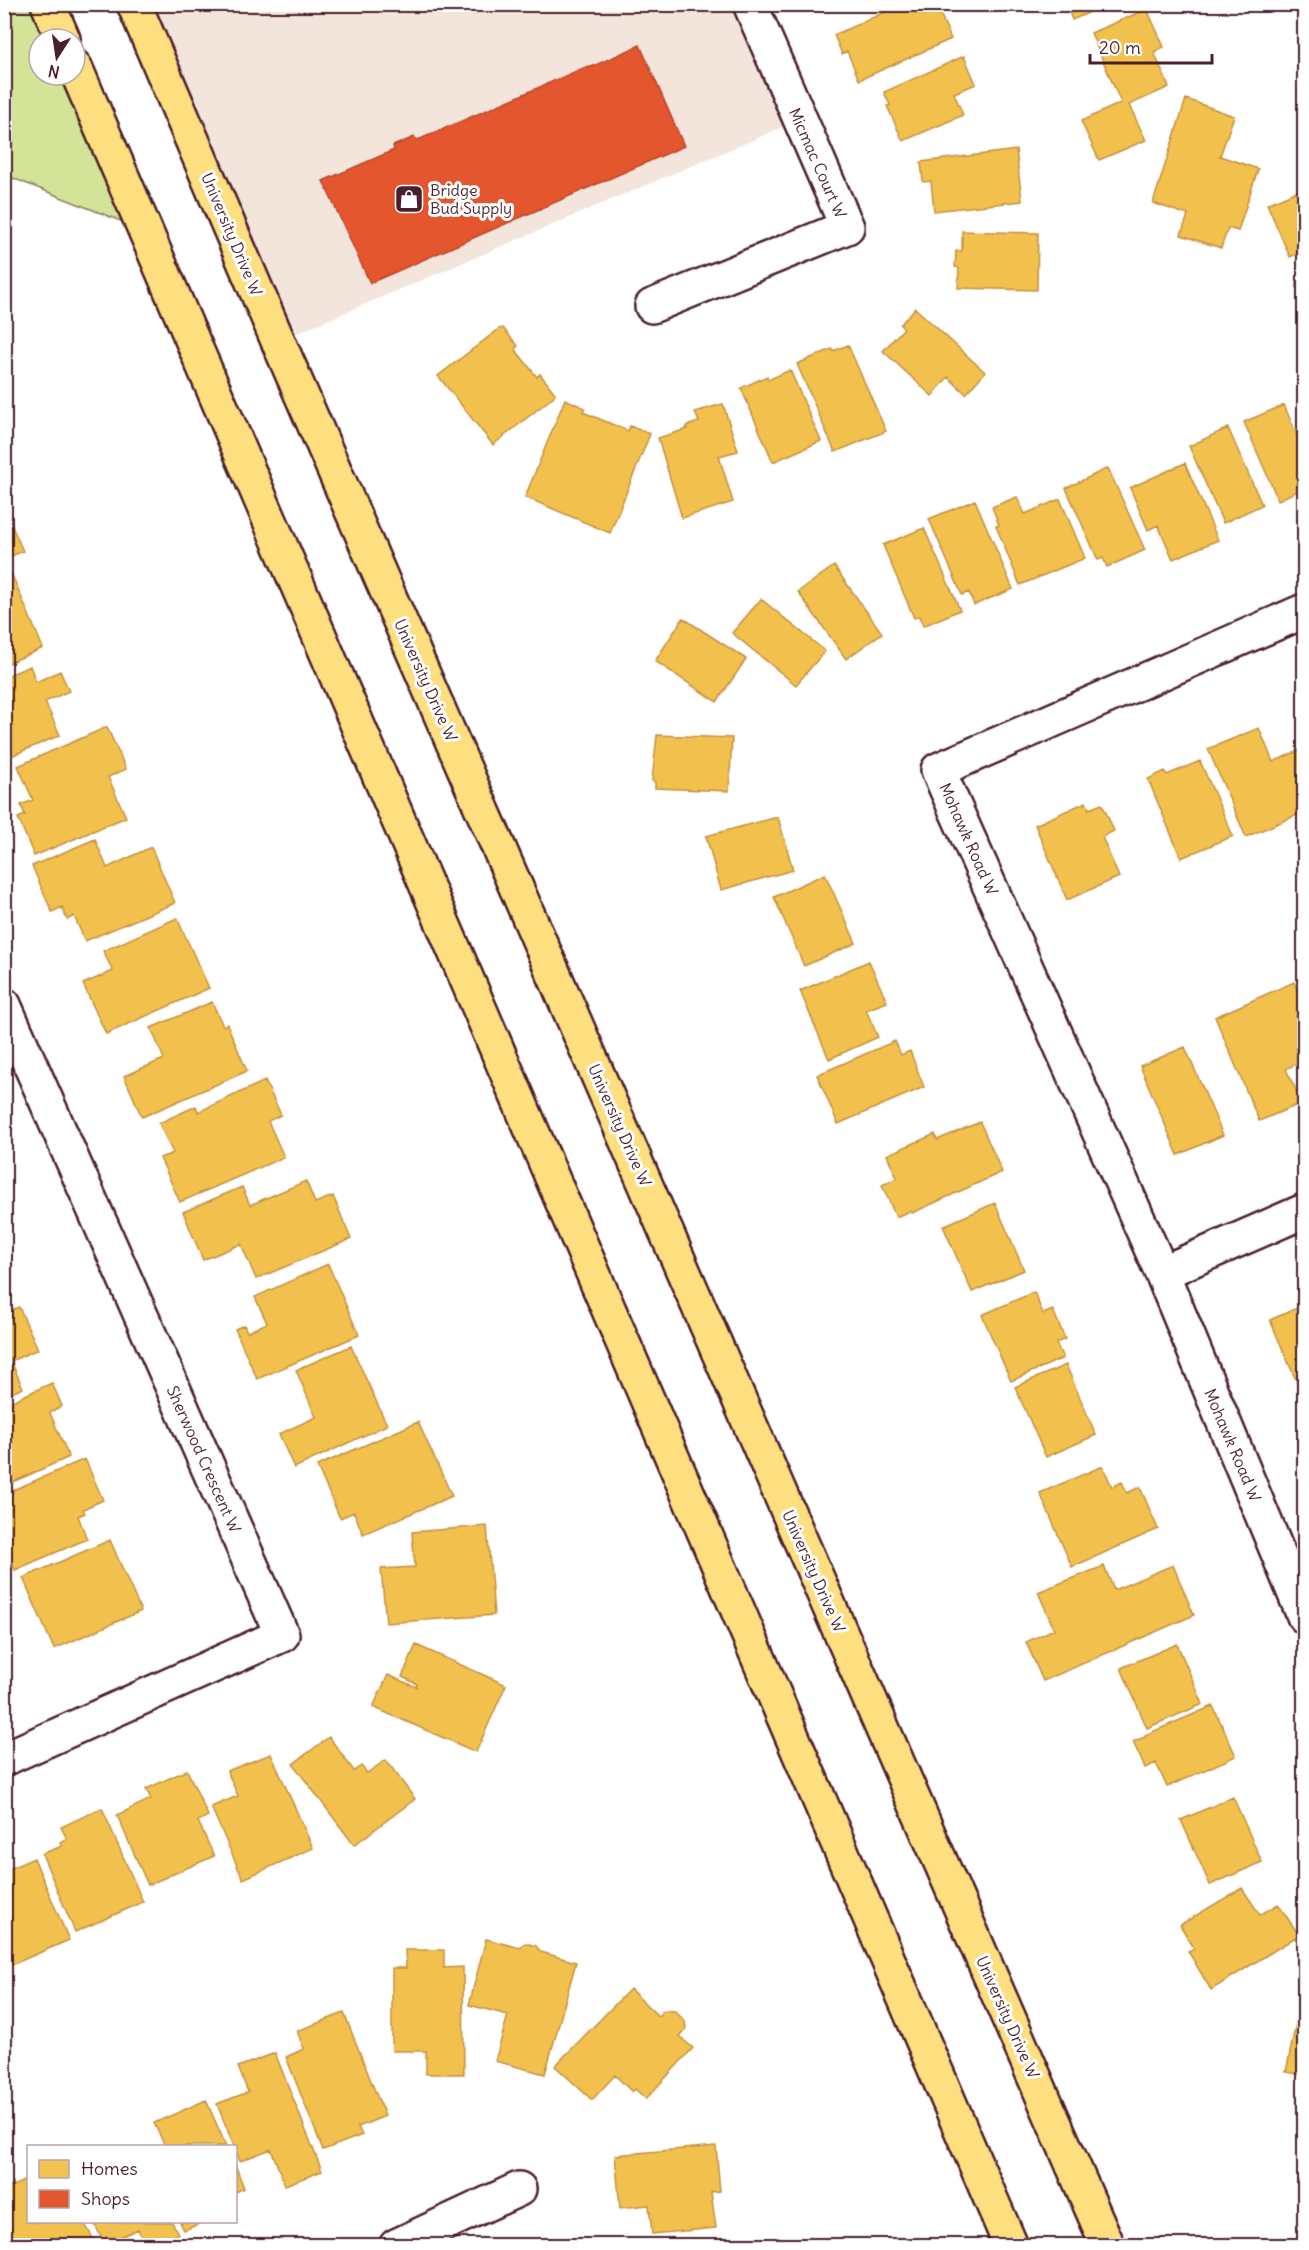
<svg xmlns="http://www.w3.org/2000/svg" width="1309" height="2250" font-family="Delius,sans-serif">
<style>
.built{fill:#f3e5dc}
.green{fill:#d3e397;stroke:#8e8161;stroke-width:1.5}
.homes{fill:#f2c14e;stroke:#c09044;stroke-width:1.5}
.shops{fill:#e4572e;stroke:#b6462d;stroke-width:1.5}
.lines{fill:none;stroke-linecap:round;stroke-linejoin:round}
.street-casing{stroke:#4a1f2b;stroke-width:38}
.primary-casing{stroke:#4a1f2b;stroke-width:38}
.street{stroke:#fff;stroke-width:33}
.primary{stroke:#fddf80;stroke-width:33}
.labels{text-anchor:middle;stroke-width:6;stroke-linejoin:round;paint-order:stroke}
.street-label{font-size:16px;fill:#4a1f2b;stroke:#fff}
.poi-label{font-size:16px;fill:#4a1f2b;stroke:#fff;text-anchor:start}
</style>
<rect width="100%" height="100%" fill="#fff"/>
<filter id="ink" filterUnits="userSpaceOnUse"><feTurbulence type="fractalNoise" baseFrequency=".0167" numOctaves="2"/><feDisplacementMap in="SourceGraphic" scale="12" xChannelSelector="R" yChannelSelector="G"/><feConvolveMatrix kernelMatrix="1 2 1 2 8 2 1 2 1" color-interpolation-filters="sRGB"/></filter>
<g filter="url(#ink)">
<!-- built -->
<path class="built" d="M134 5H750L800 120 278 341Z"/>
<!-- green -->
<path class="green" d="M4 5H48L63 39H39V75H75L146 231 5 175Z"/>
<!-- homes -->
<path class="homes" d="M903 4H936L951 39 859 80 847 51 842 54 834 35Z
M1066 4H1109L1072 20Z
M1147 9 1164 47 1154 52 1169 87 1129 105 1146 140 1099 160 1081 121 1121 103 1091 33Z
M964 56 976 84 954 93 963 115 903 141 887 106 890 105 884 92Z
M1186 99 1234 116 1220 156 1258 169 1238 231 1228 228 1221 248 1181 235 1188 215 1153 203Z
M1016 150 1022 201 934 211 931 181 923 182 921 162Z
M1304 188V251L1290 257 1267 204Z
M962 231 1038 233 1037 290 958 288 959 268 955 267 956 251H962Z
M915 308 985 372 966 394 948 377 932 396 883 351 904 328 900 325Z
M503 328 518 346 515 349 537 377 540 374 555 393 553 397 493 445 438 376 499 329Z
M848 345 886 431 835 452 797 364 832 349 833 351Z
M790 370 821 441 773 462 741 388 767 376 768 380Z
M565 399 585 408 583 412 628 431 630 426 650 434 610 533 525 497Z
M723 404 738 451 719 456 733 502 682 518 658 438 687 429 686 426 699 422 695 412Z
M1284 405 1304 452V488L1278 500 1244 422Z
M1228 428 1262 505 1223 523 1189 446Z
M1185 463 1218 540 1173 559 1158 525 1148 530 1130 488Z
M1108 468 1145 550 1107 567 1103 558 1098 560 1066 488Z
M1017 497 1025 514 1060 499 1085 558 1020 585 996 526 999 525 992 507Z
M975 500 1013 589 974 605 969 592 962 595 929 519Z
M4 508 23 551 4 559Z
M924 528 960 610 923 626 919 616 914 618 883 545Z
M834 566 882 633 846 659 798 592Z
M9 568 43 648 4 665V570Z
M761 599 825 651 796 685 732 633Z
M683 618 746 659 717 702 655 661Z
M30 666 36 682 60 671 69 691 45 702 60 735 4 759V677Z
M107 727 126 769 108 777 126 817 34 856 18 818 25 815 21 805 33 800 18 766Z
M1259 728 1273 762 1300 750 1304 760V812L1246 837 1208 749Z
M657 735 732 738 729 791 655 788V782L652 781Z
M1200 761 1233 836 1181 858 1148 779 1165 771 1167 775Z
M1086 802 1089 809 1102 804 1114 831 1102 837 1119 877 1067 900 1035 825Z
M778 817 793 870 721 890 706 836Z
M95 839 107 868 151 847 175 903 85 941 74 916 67 920 62 907 52 912 32 866Z
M825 874 856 943 804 966 774 897Z
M177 918 209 988 106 1034 83 984 113 971 103 951Z
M869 961 887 1002 866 1010 878 1037 829 1059 800 991Z
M1294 982 1304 1007V1060L1286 1069 1302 1103 1259 1121 1215 1017Z
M212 1002 223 1026 227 1024 247 1071 142 1117 124 1076 164 1059 151 1028Z
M895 1041 901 1055 910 1051 924 1087 838 1124 817 1075Z
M1185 1047 1223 1135 1178 1155 1140 1066Z
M265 1081 281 1115 268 1121 284 1157 180 1202 160 1158 173 1153 159 1123 196 1106 198 1112Z
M980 1122 1002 1172 912 1213 910 1211 896 1217 882 1185 897 1178 887 1155 935 1134 937 1140Z
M306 1181 315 1203 333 1196 351 1239 256 1279 241 1244 203 1260 183 1212 242 1187 250 1205Z
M995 1203 1024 1270 972 1292 943 1226Z
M328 1264 359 1335 257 1379 235 1329 244 1325 247 1332 267 1323 255 1297Z
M1034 1292 1043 1314 1053 1310 1065 1339 1056 1343 1063 1358 1011 1381 982 1315Z
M1304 1305V1399L1270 1320Z
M19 1307 38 1349 11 1361 23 1388 4 1396V1313Z
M351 1346 387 1425 294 1468 279 1434 316 1417 296 1370Z
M1066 1365 1096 1435 1046 1457 1015 1387Z
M52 1383 62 1406 50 1413 69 1457 4 1486V1408L13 1404 12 1401Z
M418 1422 452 1496 363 1534 354 1512 340 1518 317 1466Z
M85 1459 103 1500 83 1509 85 1513 78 1516 87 1539 15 1570 4 1546V1494Z
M1103 1466 1112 1487 1122 1482 1127 1493 1140 1487 1158 1529 1072 1567 1040 1493Z
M487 1526 494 1615 386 1623 381 1569 415 1567 412 1532Z
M110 1540 141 1611 54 1649 23 1578Z
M1173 1565 1194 1615 1043 1681 1026 1642 1054 1629 1038 1592 1104 1566 1114 1590Z
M1177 1644 1203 1704 1147 1728 1121 1668Z
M416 1645 506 1685 476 1752 373 1707 388 1675 416 1687 417 1684 402 1677Z
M1213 1706 1236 1756 1167 1787 1156 1763 1145 1768 1133 1742 1145 1737V1735Z
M329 1737 354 1771 361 1766 367 1773 386 1760 415 1799 354 1845 293 1764Z
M271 1754 313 1848 243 1879 211 1807 238 1796 227 1771Z
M187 1770 208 1816 198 1821 214 1856 148 1885 117 1815 151 1799 146 1789Z
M1233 1797 1262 1862 1210 1885 1181 1820Z
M102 1808 143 1902 75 1932 42 1854 62 1846 60 1842 67 1839 61 1827Z
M34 1858 69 1940 4 1968V1885L8 1893 11 1892 4 1878V1871Z
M1242 1888 1260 1915 1278 1904 1299 1935 1211 1990 1188 1951 1194 1948 1180 1925Z
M486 1939 520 1948 525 1943 536 1946 541 1952 576 1962 545 2074 495 2061 508 2015 469 2005Z
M405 1950H444V1968L463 1967 464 2074H426V2051H392V1968H406Z
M1304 1984V2075L1286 2072Z
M630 1989 658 2016 664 2010 675 2011 685 2021 686 2030 680 2037 693 2048 646 2099 635 2089 632 2092 615 2075 592 2100 555 2066Z
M344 2013 385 2116 358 2127 362 2135 323 2150 286 2057 304 2049 297 2031Z
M275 2053 322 2171 285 2185 271 2149 240 2161 217 2104 248 2092 238 2067Z
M206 2100 226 2146H165L154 2123Z
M716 2146 720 2191 711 2192 716 2228 652 2234 649 2205 620 2208 615 2155Z
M236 2167 244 2188 236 2192Z
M28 2179V2222H84L97 2246H15L4 2222V2190Z
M94 2222H172L178 2234 153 2246H145L138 2229 104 2244Z
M180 2222H204L184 2230Z"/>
<!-- shops -->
<path class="shops" d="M640 45 684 146 370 283 323 181 394 150 393 146 414 137 418 140 588 66 589 68Z"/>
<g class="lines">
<!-- street casing -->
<g class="street-casing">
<path id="street" d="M652 306 847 227 750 4
M1304 611 938 770 1162 1273 1304 1616
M4 1005 282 1635 4 1759
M1162 1273 1304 1211
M396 2246 519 2189"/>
</g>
<!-- primary casing -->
<g class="primary-casing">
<path id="primary" d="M48 4 63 39
M134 4 278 341 1108 2246
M75 67 1011 2246"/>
</g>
<!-- street -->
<use href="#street" class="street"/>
<!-- primary -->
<use href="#primary" class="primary"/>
</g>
</g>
<!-- icons -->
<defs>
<g id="shop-square" transform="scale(1.5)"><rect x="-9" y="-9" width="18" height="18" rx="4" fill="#4a1f2b" stroke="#fff"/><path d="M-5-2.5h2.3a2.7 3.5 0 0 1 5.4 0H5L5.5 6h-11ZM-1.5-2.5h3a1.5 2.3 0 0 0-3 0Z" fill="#fff"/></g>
</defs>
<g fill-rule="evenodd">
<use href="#shop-square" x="409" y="199"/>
</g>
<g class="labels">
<!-- street labels -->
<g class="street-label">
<text transform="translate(818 163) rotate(66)" y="6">Micmac Court W</text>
<text transform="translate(232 234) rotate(67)" y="6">University Drive W</text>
<text transform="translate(426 680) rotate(66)" y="6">University Drive W</text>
<text transform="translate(969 839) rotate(66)" y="6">Mohawk Road W</text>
<text transform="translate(620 1125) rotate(66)" y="6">University Drive W</text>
<text transform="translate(1233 1445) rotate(67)" y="6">Mohawk Road W</text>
<text transform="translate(204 1459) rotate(66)" y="6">Sherwood Crescent W</text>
<text transform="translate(814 1571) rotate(66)" y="6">University Drive W</text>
<text transform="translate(1008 2017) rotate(66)" y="6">University Drive W</text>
</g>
<!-- poi labels -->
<g class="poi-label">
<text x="430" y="196">Bridge<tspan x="430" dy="18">Bud Supply</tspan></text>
</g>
</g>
<!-- margin -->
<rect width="1309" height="2250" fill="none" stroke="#fff" stroke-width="24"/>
<rect x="12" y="12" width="1285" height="2226" fill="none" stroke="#4a1f2b" stroke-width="2" filter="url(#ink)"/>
<!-- legend -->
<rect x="27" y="2145" width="210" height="78" fill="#ffffff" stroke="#b7a5aa" stroke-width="1.5"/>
<rect x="39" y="2160" width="30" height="18" fill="#f2c14e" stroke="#b7a5aa" stroke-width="1.5"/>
<text x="81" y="2175" font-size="18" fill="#4a1f2b">Homes</text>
<rect x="39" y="2190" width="30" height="18" fill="#e4572e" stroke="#b7a5aa" stroke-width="1.5"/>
<text x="81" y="2205" font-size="18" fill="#4a1f2b">Shops</text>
<!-- north arrow -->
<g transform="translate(57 57) rotate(192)"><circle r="28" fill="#ffffff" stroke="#b7a5aa" stroke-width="1.5"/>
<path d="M0-4.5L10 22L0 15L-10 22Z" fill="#4a1f2b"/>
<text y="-9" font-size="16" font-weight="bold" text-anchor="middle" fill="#4a1f2b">N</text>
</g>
<!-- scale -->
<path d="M1090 54v9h122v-9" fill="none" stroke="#4a1f2b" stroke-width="3"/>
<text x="1099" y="54" font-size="18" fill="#4a1f2b" stroke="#ffffff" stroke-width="4.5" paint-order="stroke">20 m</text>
</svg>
